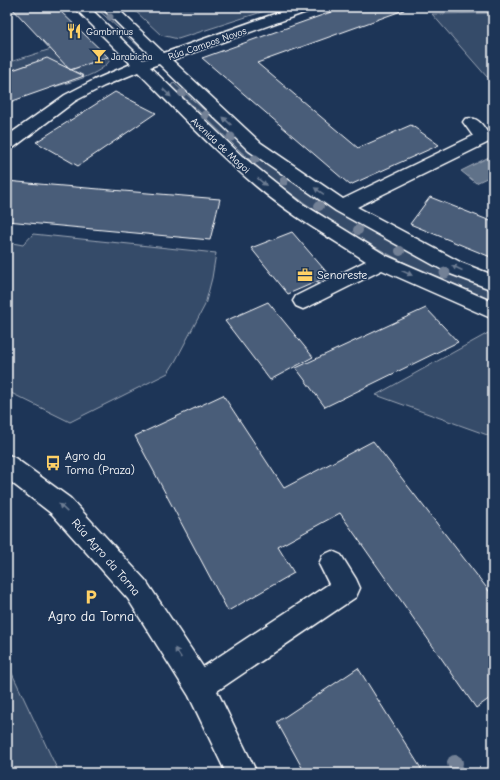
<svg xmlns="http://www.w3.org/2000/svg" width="500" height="780" font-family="'Comic Neue',sans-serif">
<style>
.green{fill:#364b69;stroke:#9aa5b4}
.water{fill:#617289;stroke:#a0aab8}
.building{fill:#4a5d79;stroke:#fff}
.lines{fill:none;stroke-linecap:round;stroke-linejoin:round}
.minor-casing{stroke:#fff;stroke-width:3}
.minor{fill:#1d3557;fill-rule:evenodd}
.tree{fill:#738196}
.oneway{fill:#6c7c92}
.labels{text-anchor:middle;stroke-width:3;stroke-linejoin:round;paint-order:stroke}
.far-poi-label{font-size:10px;fill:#fff;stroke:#1d3557;text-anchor:start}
.far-street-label{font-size:10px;fill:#fff;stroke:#1d3557}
.poi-label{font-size:12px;fill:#fff;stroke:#1d3557;text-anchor:start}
.street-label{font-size:12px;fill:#fff;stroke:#1d3557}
.near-poi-label{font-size:14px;fill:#fff;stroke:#1d3557}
</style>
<rect width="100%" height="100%" fill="#1d3557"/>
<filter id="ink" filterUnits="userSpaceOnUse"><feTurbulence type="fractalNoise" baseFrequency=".025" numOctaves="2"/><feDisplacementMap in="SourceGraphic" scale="8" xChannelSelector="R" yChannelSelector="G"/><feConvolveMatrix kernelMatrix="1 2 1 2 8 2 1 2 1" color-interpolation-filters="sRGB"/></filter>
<g filter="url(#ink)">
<!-- green -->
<path class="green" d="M95 7H101L141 47H139Z
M131 7H277L178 39 161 35Z
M493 13V77H487L432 14Z
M51 49 71 70 108 57 110 60C101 75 70 82 54 87L33 63 7 72V63Z
M174 83 249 150 326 203 376 233 426 259 493 288V304C412 269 333 229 265 173 232 146 204 113 171 87L172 84Z
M33 234 216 253 212 278 205 305 176 360 168 373 70 422 7 391V242L23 245Z
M490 332 493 334V437L376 395Z
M7 664 9 667 59 773H7Z"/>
<!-- water -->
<path class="water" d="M493 155V175L476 183 461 171Z"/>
<!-- building -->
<path class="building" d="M11 7H56L108 57 70 70Z
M345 7H404V10L257 63 358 148 411 125 439 145 350 185 202 58Z
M47 58 84 76 7 103V72Z
M115 92 156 113 78 166 36 142Z
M7 181 39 184 220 199 210 240 7 221Z
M430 197 493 222V258L410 224Z
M292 232 330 276 288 294 251 248Z
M268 302 313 357 270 380 225 321Z
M426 308 458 342 325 407 296 368Z
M223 395 284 488 373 441 493 596V696L476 708 340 513 278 547 294 573 228 611 135 436Z
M358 668 424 773H305L277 722Z"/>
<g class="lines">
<!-- minor casing -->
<g class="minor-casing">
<path id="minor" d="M74 7H89L143 60 152 57 101 7H116L164 53 294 7H314L312 10 172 60 261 143 343 199 473 136 463 122 465 119C479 115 484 128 491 138L489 142 357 207 462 263 493 275V290L448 273 336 211 249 151 159 64 150 67 242 156 301 203 387 256 493 302V319L382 270 310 306 303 309 296 306 293 301 296 296 366 261C329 237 290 215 256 186 214 151 177 111 138 72L104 86 75 101 13 148 7 149V136L65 95 94 80 131 64Z
M7 454 15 458 70 498 146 581 203 667 329 584 319 564 323 555 332 551 341 555 356 579 360 588 356 597 217 691 257 773H226L189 696 128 599 52 514 7 479Z"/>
</g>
<!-- minor -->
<use href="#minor" class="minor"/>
</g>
<!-- trees -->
<g class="tree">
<circle cx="110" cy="17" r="3.5"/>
<circle cx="182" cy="93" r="4"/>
<circle cx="205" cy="115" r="4.5"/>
<circle cx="231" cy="137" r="4.5"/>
<circle cx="255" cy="159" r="4.5"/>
<circle cx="284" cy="181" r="4.5"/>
<circle cx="319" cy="206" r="5"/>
<circle cx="358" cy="230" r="5"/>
<circle cx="400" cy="251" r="5"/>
<circle cx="445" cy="273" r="5.5"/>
<circle cx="455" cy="763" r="8"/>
</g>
<!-- one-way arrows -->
<defs><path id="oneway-solid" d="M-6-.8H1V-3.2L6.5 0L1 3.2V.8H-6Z"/></defs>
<g class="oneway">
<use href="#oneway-solid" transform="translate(167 93) rotate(44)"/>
<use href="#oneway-solid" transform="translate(227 121) rotate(-137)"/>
<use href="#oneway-solid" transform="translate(262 182) rotate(39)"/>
<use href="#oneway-solid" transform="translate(319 191) rotate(-146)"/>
<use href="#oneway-solid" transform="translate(457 268) rotate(-156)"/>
<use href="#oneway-solid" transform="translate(407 273) rotate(24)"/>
<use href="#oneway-solid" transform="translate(63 508) rotate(-136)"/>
<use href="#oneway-solid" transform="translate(178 653) rotate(-123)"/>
</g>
</g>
<!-- icons -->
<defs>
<g id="restaurant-bare" transform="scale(1.2)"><path d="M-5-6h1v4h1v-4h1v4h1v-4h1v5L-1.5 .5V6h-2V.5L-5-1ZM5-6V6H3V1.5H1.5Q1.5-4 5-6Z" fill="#ffd166" stroke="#1d3557" stroke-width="2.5" paint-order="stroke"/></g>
<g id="bar-bare" transform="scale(1.2)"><path d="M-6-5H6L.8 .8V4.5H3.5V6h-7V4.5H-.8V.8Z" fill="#ffd166" stroke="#1d3557" stroke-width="2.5" paint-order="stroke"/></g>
<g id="office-bare" transform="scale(1.2)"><path d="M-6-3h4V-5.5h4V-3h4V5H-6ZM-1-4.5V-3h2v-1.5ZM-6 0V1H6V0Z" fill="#ffd166" stroke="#1d3557" stroke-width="2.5" paint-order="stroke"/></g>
<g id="bus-bare" transform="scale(1.2)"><path d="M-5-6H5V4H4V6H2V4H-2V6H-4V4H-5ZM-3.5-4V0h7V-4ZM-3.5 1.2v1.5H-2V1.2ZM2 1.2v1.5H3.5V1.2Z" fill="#ffd166" stroke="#1d3557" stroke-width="2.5" paint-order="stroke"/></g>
<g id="parking-bare" transform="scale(1.2)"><path d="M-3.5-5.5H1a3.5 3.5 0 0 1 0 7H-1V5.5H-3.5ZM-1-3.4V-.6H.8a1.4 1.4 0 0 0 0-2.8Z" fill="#ffd166" stroke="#1d3557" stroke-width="2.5" paint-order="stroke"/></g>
</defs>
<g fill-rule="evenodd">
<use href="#restaurant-bare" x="74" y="31"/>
<use href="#bar-bare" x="99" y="56"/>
<use href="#office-bare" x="305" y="275"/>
<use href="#bus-bare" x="53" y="463"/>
<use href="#parking-bare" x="91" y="597"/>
</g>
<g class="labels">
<!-- far-poi labels -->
<g class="far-poi-label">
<text x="86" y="35">Gambrinus</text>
<text x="111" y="60">Jarabicha</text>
</g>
<!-- far-street labels -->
<g class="far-street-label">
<text transform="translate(207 43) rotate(-19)" y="4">Rúa Campos Novos</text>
<text transform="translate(221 145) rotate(43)" y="4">Avenida de Magoi</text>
</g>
<!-- poi labels -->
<g class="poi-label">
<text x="317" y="279">Senoreste</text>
<text x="65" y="460">Agro da<tspan x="65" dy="14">Torna (Praza)</tspan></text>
</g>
<!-- street labels -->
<g class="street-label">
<text transform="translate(106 557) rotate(49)" y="4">Rúa Agro da Torna</text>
</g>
<!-- near-poi labels -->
<g class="near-poi-label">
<text x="91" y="621">Agro da Torna</text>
</g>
</g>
<!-- margin -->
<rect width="500" height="780" fill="none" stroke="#1d3557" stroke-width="24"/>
<rect x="12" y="12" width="476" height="756" fill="none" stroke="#fff" stroke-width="1.5" filter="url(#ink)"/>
</svg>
